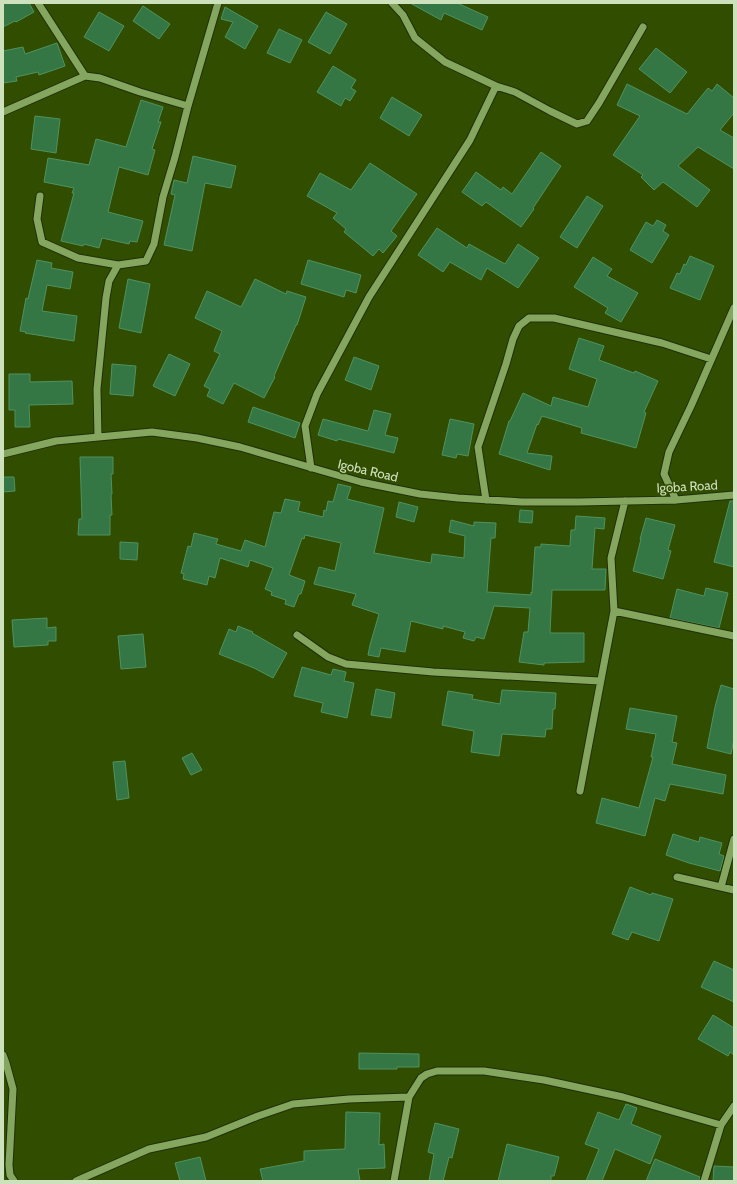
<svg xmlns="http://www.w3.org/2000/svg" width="737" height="1184" font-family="Cabin,sans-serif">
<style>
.building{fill:#347745;stroke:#50925f}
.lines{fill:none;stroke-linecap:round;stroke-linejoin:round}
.minor-casing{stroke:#20300a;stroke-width:9}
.minor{stroke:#84a65f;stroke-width:7}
.labels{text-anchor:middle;stroke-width:3;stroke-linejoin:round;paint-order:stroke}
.street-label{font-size:13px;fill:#cee1bd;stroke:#314d00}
</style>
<rect width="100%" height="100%" fill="#314d00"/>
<!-- building -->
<path class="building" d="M3 3H29L34 12 16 22 15 21 3 27Z
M410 3H457L488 17 482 30 444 13 441 20Z
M143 6 170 24 159 39 133 21Z
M225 7 258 26 245 49 225 37 233 22 221 19Z
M99 12 124 26 109 51 84 37Z
M326 12 347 24 330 54 308 42Z
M279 29 302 40 290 63 267 53Z
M57 43 65 66 39 75 38 72 16 77 17 81 3 83V51L23 47 25 54Z
M656 48 687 72 670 93 639 69Z
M333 66 356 80 351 88 356 91 350 101 345 98 341 106 317 92Z
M627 84 687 114 708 88 712 91 717 84 734 98V113L720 130 734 138V169L698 147 678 166 710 190 697 207 663 182 654 190 641 177 643 175 613 155 640 116 617 105Z
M392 97 422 115 409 136 380 118Z
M141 100 163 107 158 122H161L152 149 155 150 148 175 119 167 108 212 143 221 137 242 130 241 129 244 102 238 99 248 84 244 83 246 61 241 74 193H72L74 188 44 182 48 158 89 165 96 139 126 147Z
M35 116 60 119 56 153 31 149Z
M541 152 561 166 533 208 534 209 521 227 486 202 482 206 462 192 476 172 501 190 503 187 512 194Z
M193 156 236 166 231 188 205 183 192 251 164 245 175 195 171 194 174 180 187 183Z
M370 163 417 194 391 231 397 236 383 253 379 249 373 256 344 232 346 229 333 218 337 213 307 196 320 173 351 190Z
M587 196 603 206 577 248 560 237Z
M657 220 666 225 663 231 669 235 652 263 630 250 646 222 653 226Z
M437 228 467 248 469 244 505 264 518 244 539 258 518 288 487 268 481 280 450 262 443 272 418 255Z
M690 256 714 266 700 300 670 288 677 273 680 274 684 264 686 265Z
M593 257 612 269 607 276 638 293 621 322 605 313 608 308 574 287Z
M37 260 52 263 51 268 73 272 70 289 47 285 42 311 77 316 74 341 25 333 26 332 20 331 26 298 28 299Z
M308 260 361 275 356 293 346 290 344 297 301 284Z
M128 279 150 284 141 333 119 328Z
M255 279 286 294 287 291 306 297 297 325H296L274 376 275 377 264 398 234 383 223 404 207 396 210 389 204 386 220 354 214 351 222 331 195 318 207 291 241 307Z
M579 338 604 346 599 360 634 373 635 371 658 381 644 412 646 413 636 448 581 433 582 428 542 416 538 425 537 424 527 453 552 456 550 470 499 454 509 421H510L523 393 551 406 553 397 588 407 597 379 569 369Z
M169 354 190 364 175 396 153 386Z
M354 357 379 366 371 390 345 380Z
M112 364 136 366 133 396 110 394Z
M9 374H30V382L72 381 73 404 29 405 30 427H15V410H9Z
M253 407 300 423 295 438 248 422Z
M374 410 391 414 385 435 398 438 394 453 338 439 337 441 318 435 323 419 368 431Z
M450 419 474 424 468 456 457 454 456 458 442 455Z
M80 457H113V474H111L112 494H111L112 515H110V535H78L79 519H82Z
M3 477H14L15 491 3 492Z
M338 484 351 487 347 499 384 508 374 553 431 563 432 554 464 558 465 536 449 532 451 520 474 526V522L496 523 495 538H491L487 592 531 595V592L532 593 535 547H541V544L570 546 571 530H575L576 516 605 518 604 529 595 528 592 569H606L605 590H552L550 633H584V662L544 663V665L519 662 524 632H528L530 608 494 606 484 639 476 637 474 641 463 638 465 632 443 626V629L411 621 405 652 381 648 379 657 368 655 370 645 379 614 352 605 356 594 314 584 319 567 335 571 341 543 305 535 304 539 302 538 289 575 305 581 301 594H299L294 607 285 604 286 600 271 595 272 592 265 589 273 568 250 560 248 567 220 558 215 578 209 576 207 585 183 579 184 574 181 573 188 546 191 547 194 533 218 539 216 544 241 551 245 540 265 547 274 512 281 513 285 499 300 502 298 511 323 517 324 510 326 511 328 501 333 502Z
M730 501H734V567L714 562Z
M399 502 418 507 414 522 396 517Z
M520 510 533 511 532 523 519 522Z
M646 518 675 525 668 550 671 551 663 579 633 571 641 539H640Z
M120 542 138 543 137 560 120 559Z
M706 588 728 593 719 628 670 618 677 589 704 596Z
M47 618V628L56 627V641H48V645L14 647 12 620Z
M238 626 253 632 252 633 287 653 273 678 254 668 219 654 229 629 236 632Z
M143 634 146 667 121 669 118 636Z
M302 667 331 675 333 669 346 672 344 681 354 683 347 718 321 712 323 703 294 696Z
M721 685 734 689V739L731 754 707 748 715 707Z
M376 689 395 693 391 718 371 715Z
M502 690 556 693 555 709H553L552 729H546L545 737 502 734 499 756 471 752 474 731 442 725 448 691 473 695 472 699 500 704Z
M630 708 677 716 672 742 677 743 672 764 726 775 723 794 670 784 665 801 655 798 645 836 596 823 602 798 639 808 653 757H651L656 734 626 729Z
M192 753 202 770 191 775 182 758Z
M125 761 129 798 117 800 113 762Z
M673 834 699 842 700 837 722 843 719 854 724 856 720 871 689 863 666 855Z
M630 887 651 895 652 893 673 899 659 941 632 932 628 940 612 934Z
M714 961 734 970V1002L701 987Z
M713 1015 734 1028V1055L730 1052 728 1056 698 1039Z
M359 1053 419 1054V1067H397V1069H359Z
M626 1104 637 1108 631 1124 661 1136 650 1164 615 1149 602 1181H586L599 1149 585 1144 598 1112 619 1120Z
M346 1112 380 1113 379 1145 384 1144 385 1168 358 1169 360 1181H263L260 1169 304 1161V1151L345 1149Z
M435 1123 459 1129 452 1158 449 1157 443 1181H429L434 1154 428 1152Z
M507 1144 559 1157 554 1176H551V1181H498Z
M200 1157 206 1181H180L175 1163Z
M655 1159 700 1177 699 1181H646Z
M714 1166 734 1167V1181H713Z"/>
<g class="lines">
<!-- minor casing -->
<g class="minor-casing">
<path id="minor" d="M38 3 85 76
M392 3 403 15 415 38 445 62 496 86
M3 112 85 76 100 78 140 92 188 106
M40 196 37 219 42 242 78 258 118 265
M98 437 97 389 106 298 109 281 118 265 146 261 154 244 163 197 175 157 188 106 218 3
M3 454 56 441 152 432 197 438 240 447 361 482 420 494 458 498 522 502H579L676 500 734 495
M311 468 305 426 317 394 369 297 470 140 496 86 515 92 550 111 577 124 587 121 599 103 643 27
M486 500 478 447 506 364 513 339 519 326 529 318H554L662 343 711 359
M676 500 664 474 669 452 691 406 734 308
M614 611 734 636
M297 635 328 657 346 664 433 672 600 681
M580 791 614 611 611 558 625 501
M677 877 734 890
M721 887 734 839
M3 1055 6 1063 13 1089 9 1165 10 1175 14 1181
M76 1181 149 1149 206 1137 258 1116 293 1104 349 1099 409 1097 421 1078 427 1074 437 1071H484L544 1080 623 1097 721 1125
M394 1181 409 1097
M704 1181 721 1125 734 1106"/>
</g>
<!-- minor -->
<use href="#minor" class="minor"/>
</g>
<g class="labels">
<!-- street labels -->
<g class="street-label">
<text transform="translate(368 470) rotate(13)" y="5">Igoba Road</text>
<text transform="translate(687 486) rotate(-3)" y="5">Igoba Road</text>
</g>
</g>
<!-- border -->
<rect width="737" height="1184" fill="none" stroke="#cee1bd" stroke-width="8"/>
</svg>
